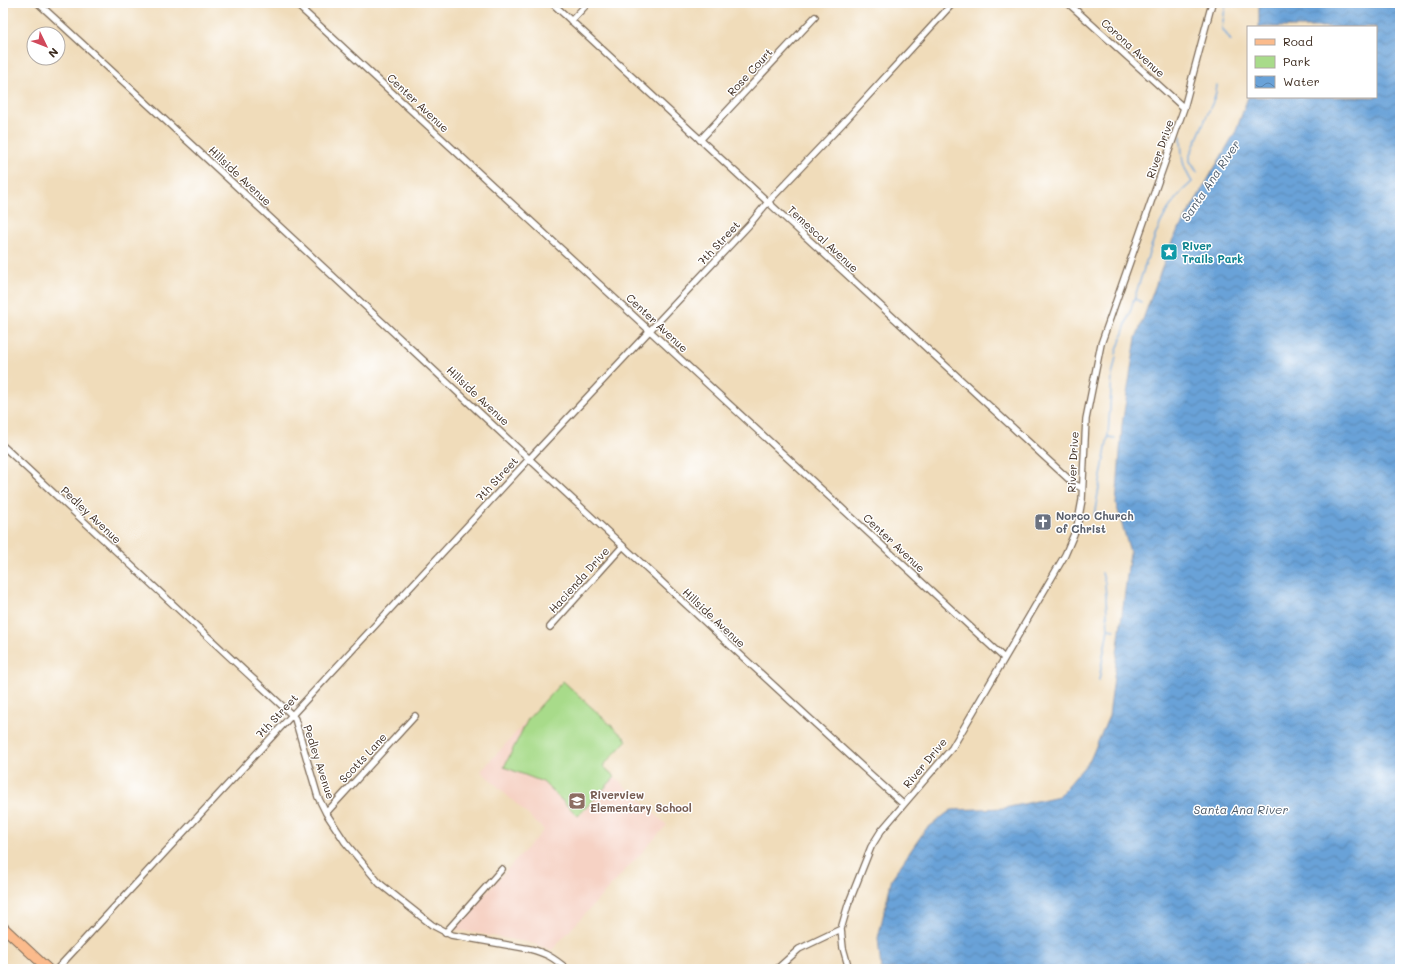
<svg xmlns="http://www.w3.org/2000/svg" width="1403" height="972" font-family="Mali,sans-serif">
<style>
.built{fill:#f6d2c4}
.green{fill:#a8db8a;stroke:#728254}
.water{fill:url(#water-waves);stroke:#52667b}
.lines{fill:none;stroke-linecap:round;stroke-linejoin:round}
.stream{stroke:#69a2d8;stroke-width:1.5}
.minor-casing{stroke:#7a6855;stroke-width:8}
.primary-casing{stroke:#7a6855;stroke-width:11}
.minor{stroke:#fff;stroke-width:5.5}
.primary{stroke:#fbbb8c;stroke-width:9}
.labels{text-anchor:middle;stroke-width:3;stroke-linejoin:round;paint-order:stroke}
.street-label{font-size:11px;fill:#3b2a1e;stroke:#fff}
.culture-label{font-size:11px;font-weight:bold;fill:#0d838f;stroke:#fff;text-anchor:start}
.worship-label{font-size:11px;font-weight:bold;fill:#5b616d;stroke:#fff;text-anchor:start}
.education-label{font-size:11px;font-weight:bold;fill:#785e54;stroke:#fff;text-anchor:start}
.water-label{font-size:12px;font-style:italic;fill:#4d5a68;stroke:#fff}
</style>
<defs>
<pattern id="water-waves" width="16" height="10" patternUnits="userSpaceOnUse"><rect width="16" height="10" fill="#69a2d8"/><path d="M0 5q4-4 8 0t8 0" fill="none" stroke="#5884af"/></pattern>
</defs>
<rect width="100%" height="100%" fill="#fff"/>
<filter id="ink" filterUnits="userSpaceOnUse"><feTurbulence type="fractalNoise" baseFrequency=".025" numOctaves="2"/><feDisplacementMap in="SourceGraphic" scale="8" xChannelSelector="R" yChannelSelector="G"/><feConvolveMatrix kernelMatrix="1 2 1 2 8 2 1 2 1" color-interpolation-filters="sRGB"/></filter>
<filter id="wash" filterUnits="userSpaceOnUse"><feTurbulence type="fractalNoise" baseFrequency=".012" numOctaves="4" result="noise"/><feDisplacementMap in="SourceGraphic" scale="16" xChannelSelector="R" yChannelSelector="G"/><feGaussianBlur stdDeviation="0.9" result="paint"/><feColorMatrix in="noise" values="0 0 0 0 0 0 0 0 0 0 0 0 0 0 0 0 0 1.4 0 .05"/><feComposite in="paint" operator="in"/></filter>
<g filter="url(#wash)">
<rect width="100%" height="100%" fill="#f0dcba"/>
<!-- built -->
<path class="built" d="M563 681 627 740 603 766 667 825 552 950 531 943 452 929 544 830 481 771Z"/>
<!-- green -->
<path class="green" d="M563 681 627 740 603 766 615 777 578 816 543 782 504 767 528 719Z"/>
<!-- water -->
<path class="water" d="M1259 3H1400V969H881L878 938 892 878 925 830 951 810 1005 808 1059 796 1090 760 1109 716 1130 552 1116 504 1122 425 1136 338 1172 241 1236 131 1248 97H1376V27H1259Z"/>
<g class="lines">
<!-- stream -->
<path class="stream" d="M1226 3 1222 28 1231 41
M1197 172 1190 161V155L1215 97 1217 85
M1135 299 1141 302
M1116 354C1123 332 1131 310 1138 287 1151 248 1159 209 1192 182 1181 164 1182 157 1181 136
M1108 437 1112 376 1116 357
M1094 516 1108 437 1115 438
M1102 573 1105 583 1108 629 1114 630
M1099 680 1108 629"/>
</g>
</g>
<g filter="url(#ink)">
<g class="lines">
<!-- minor casing -->
<g class="minor-casing">
<path id="minor" d="M38 3C328 269 613 540 903 804
M295 3 1004 658
M552 3 1074 484 1082 488
M1068 3 1184 108
M571 21 588 3
M700 140 815 17
M3 446 292 715 295 719 318 797 326 813 345 842 379 883 432 925 451 935 530 949C546 953 554 958 567 969
M550 627 623 546
M326 813 415 716
M445 933 502 869
M57 969 530 458 749 225 768 202 845 121 953 3
M777 969 799 949 841 929
M849 969 843 948 841 929 848 905 871 847 881 831 952 748 1065 555 1077 527 1082 500 1086 419 1101 344 1184 108 1212 3"/>
</g>
<!-- primary casing -->
<g class="primary-casing">
<path id="primary" d="M3 927 48 969"/>
</g>
<!-- minor -->
<use href="#minor" class="minor"/>
<!-- primary -->
<use href="#primary" class="primary"/>
</g>
</g>
<!-- icons -->
<defs>
<g id="sight-square" transform="scale(0.9)"><rect x="-9" y="-9" width="18" height="18" rx="4" fill="#0f9aa8" stroke="#fff"/><path d="M0-6L1.8-2.2L6-1.7L2.9 1.2L3.7 5.4L0 3.3L-3.7 5.4L-2.9 1.2L-6-1.7L-1.8-2.2Z" fill="#fff"/></g>
<g id="church-square" transform="scale(0.9)"><rect x="-9" y="-9" width="18" height="18" rx="4" fill="#6b7280" stroke="#fff"/><path d="M-1.2-6h2.4v3.5h3.3v2.4h-3.3V6h-2.4V-.1h-3.3v-2.4h3.3Z" fill="#fff"/></g>
<g id="school-square" transform="scale(0.9)"><rect x="-9" y="-9" width="18" height="18" rx="4" fill="#8d6e63" stroke="#fff"/><path d="M0-5L7-2L0 1L-7-2ZM-4 1L0 2.5L4 1V4Q0 6-4 4Z" fill="#fff"/></g>
</defs>
<g fill-rule="evenodd">
<use href="#sight-square" x="1169" y="252"/>
<use href="#church-square" x="1043" y="522"/>
<use href="#school-square" x="577" y="801"/>
</g>
<g class="labels">
<!-- street labels -->
<g class="street-label">
<text transform="translate(1133 48) rotate(42)" y="4">Corona Avenue</text>
<text transform="translate(750 72) rotate(-47)" y="4">Rose Court</text>
<text transform="translate(418 103) rotate(43)" y="4">Center Avenue</text>
<text transform="translate(1160 149) rotate(-71)" y="4">River Drive</text>
<text transform="translate(240 176) rotate(43)" y="4">Hillside Avenue</text>
<text transform="translate(823 239) rotate(43)" y="4">Temescal Avenue</text>
<text transform="translate(719 243) rotate(-47)" y="4">7th Street</text>
<text transform="translate(657 323) rotate(43)" y="4">Center Avenue</text>
<text transform="translate(478 396) rotate(43)" y="4">Hillside Avenue</text>
<text transform="translate(1073 462) rotate(-87)" y="4">River Drive</text>
<text transform="translate(497 479) rotate(-47)" y="4">7th Street</text>
<text transform="translate(91 515) rotate(43)" y="4">Pedley Avenue</text>
<text transform="translate(894 543) rotate(43)" y="4">Center Avenue</text>
<text transform="translate(579 580) rotate(-48)" y="4">Hacienda Drive</text>
<text transform="translate(714 618) rotate(43)" y="4">Hillside Avenue</text>
<text transform="translate(277 716) rotate(-47)" y="4">7th Street</text>
<text transform="translate(363 758) rotate(-47)" y="4">Scotts Lane</text>
<text transform="translate(319 762) rotate(72)" y="4">Pedley Avenue</text>
<text transform="translate(925 763) rotate(-50)" y="4">River Drive</text>
</g>
<!-- culture labels -->
<g class="culture-label">
<text x="1182" y="250">River<tspan x="1182" dy="13">Trails Park</tspan></text>
</g>
<!-- worship labels -->
<g class="worship-label">
<text x="1056" y="520">Norco Church<tspan x="1056" dy="13">of Christ</tspan></text>
</g>
<!-- education labels -->
<g class="education-label">
<text x="590" y="799">Riverview<tspan x="590" dy="13">Elementary School</tspan></text>
</g>
<!-- water labels -->
<g class="water-label">
<text transform="translate(1211 181) rotate(-56)" y="4">Santa Ana River</text>
<text x="1241" y="814">Santa Ana River</text>
</g>
</g>
<!-- margin -->
<rect width="1403" height="972" fill="none" stroke="#fff" stroke-width="16"/>
<!-- legend -->
<rect x="1247" y="26" width="130" height="72" fill="#ffffff" stroke="#b1aaa5"/>
<rect x="1255" y="39" width="20" height="6" fill="#fbbb8c" stroke="#b1aaa5"/>
<text x="1283" y="46" font-size="12" fill="#3b2a1e">Road</text>
<rect x="1255" y="56" width="20" height="12" fill="#a8db8a" stroke="#b1aaa5"/>
<text x="1283" y="66" font-size="12" fill="#3b2a1e">Park</text>
<rect x="1255" y="76" width="20" height="12" fill="url(#water-waves)" stroke="#b1aaa5"/>
<text x="1283" y="86" font-size="12" fill="#3b2a1e">Water</text>
<!-- north arrow -->
<g transform="translate(46 46) rotate(133)"><circle r="19" fill="#ffffff" stroke="#b1aaa5"/>
<path d="M0-3L7 15L0 10L-7 15Z" fill="#d1495b"/>
<text y="-6" font-size="11" font-weight="bold" text-anchor="middle" fill="#3b2a1e">N</text>
</g>
</svg>
